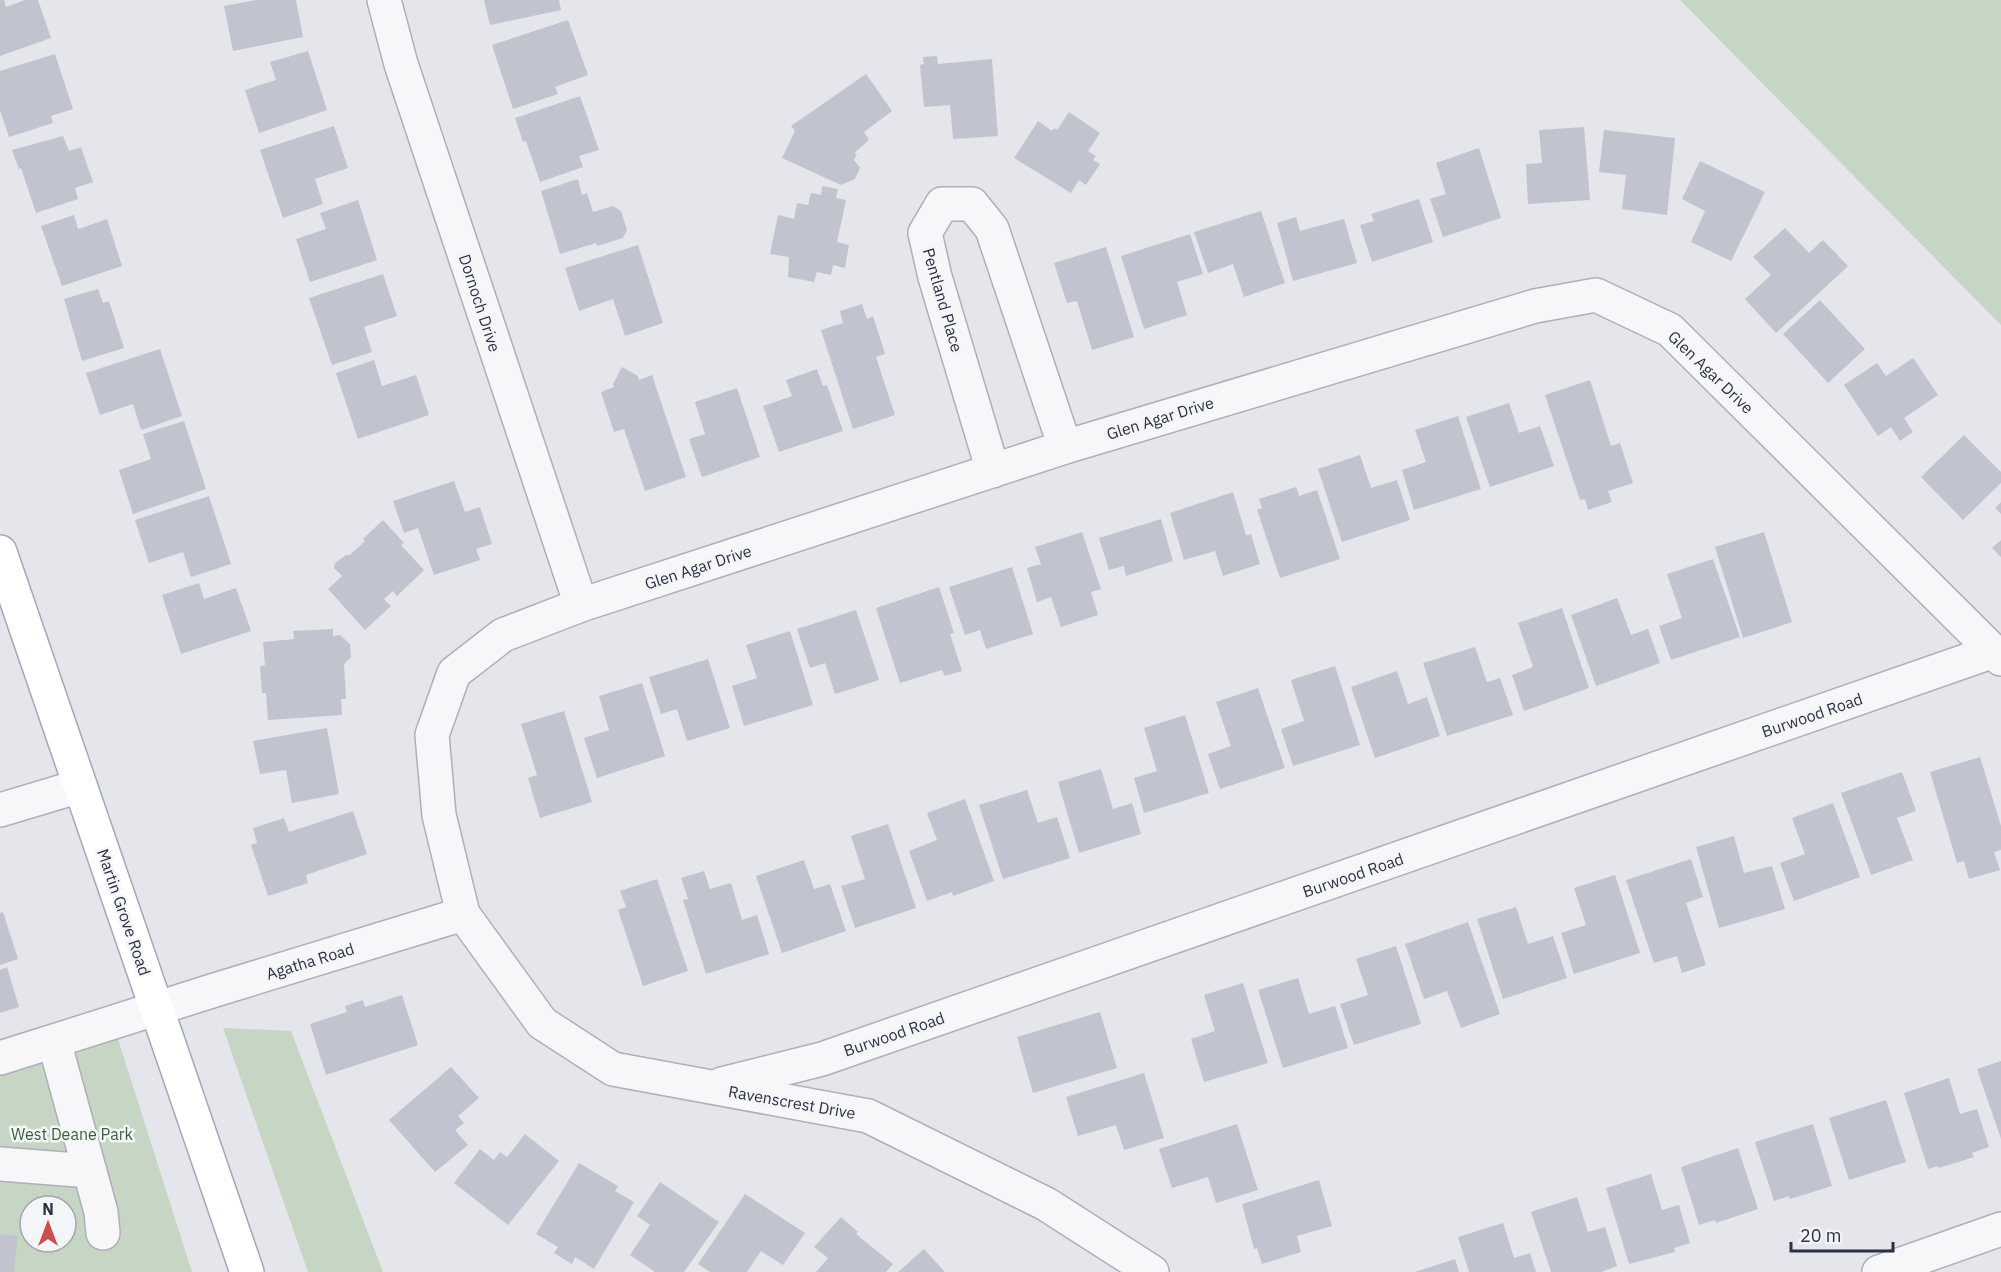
<svg xmlns="http://www.w3.org/2000/svg" width="2001" height="1272" font-family="'IBM Plex Sans',sans-serif">
<style>
.green{fill:#c7d5c5;fill-rule:evenodd}
.building{fill:#c1c4ce}
.lines{fill:none;stroke-linecap:round;stroke-linejoin:round}
.minor-casing{stroke:#adb0b9;stroke-width:36}
.major-casing{stroke:#a3a8b7;stroke-width:36}
.minor{stroke:#f7f7f9;stroke-width:33}
.major{stroke:#fff;stroke-width:33}
.labels{text-anchor:middle;stroke-width:5;stroke-linejoin:round;paint-order:stroke}
.street-label{font-size:16px;fill:#2c3143;stroke:#f4f5f8}
.park-label{font-size:16px;fill:#3b5f39;stroke:#f4f5f8}
</style>
<rect width="100%" height="100%" fill="#e4e6eb"/>
<!-- green -->
<path class="green" d="M1680 0H2001V325Z
M223 1028 291 1031 383 1272H308Z
M117 1036 192 1272H0V1074ZM30 1206H66V1242H30Z"/>
<!-- building -->
<path class="building" d="M0 0H4L6 7 25 0H38L51 38 0 56Z
M256 0H296L303 37 233 51 224 6Z
M484 0H559L561 10 490 25Z
M568 20 588 75 555 87 558 94 513 109 492 45Z
M308 51 327 110 259 133 245 90 276 80 270 62Z
M55 54 73 109 51 116 53 123 9 137 0 110V71Z
M937 56 938 64 992 59 998 136 953 139 950 105 924 107 920 65 924 64 923 57Z
M866 74 892 111 864 132 869 140 854 153 857 154 854 160 860 168 855 179 841 185 782 158 795 131 791 126Z
M580 96 599 150 579 156 583 167 540 182 526 141 523 142 515 118Z
M1069 112 1100 133 1088 151 1096 156 1093 160 1100 164 1086 185 1079 180 1071 193 1014 158 1038 121 1052 131 1054 128 1057 130Z
M334 126 348 168 315 179 323 204 283 218 260 150Z
M1584 127 1590 200 1528 204 1526 164 1542 163 1539 130Z
M1604 130 1675 138 1667 215 1622 209 1626 175 1599 172Z
M63 136 69 151 81 147 93 182 75 188 78 199 36 213 21 168 19 169 12 150Z
M1479 148 1501 218 1443 237 1430 199 1446 194 1436 163Z
M1700 161 1765 192 1731 261 1691 242 1705 211 1682 199Z
M578 179 582 195 587 193 593 212 613 206 621 211 627 230 623 238 597 246 596 243 560 254 541 191Z
M822 186 838 189 836 198 846 200 837 242 849 245 845 268 833 265 831 275 817 272 814 282 788 277 789 257 770 254 778 215 794 219 797 203 808 205 811 193 821 195Z
M1419 199 1433 242 1372 262 1360 225 1374 221 1371 214Z
M358 200 377 260 310 282 296 239 326 229 320 213Z
M1261 211 1285 283 1244 297 1233 264 1208 273 1194 232Z
M74 215 78 229 107 219 122 266 62 286 41 226Z
M1296 217 1300 231 1344 219 1357 263 1293 281 1277 223Z
M1785 228 1809 253 1823 240 1848 266 1776 333 1745 299 1771 275 1753 257Z
M1190 234 1203 274 1177 282 1187 315 1144 329 1121 256Z
M638 245 663 323 625 336 613 299 579 311 565 268Z
M1106 247 1134 337 1092 350 1077 301 1067 303 1054 263Z
M383 274 397 316 364 327 372 352 332 365 309 298Z
M98 289 103 303 109 301 124 348 82 361 64 299Z
M1820 300 1865 349 1828 383 1783 334Z
M862 304 867 319 873 316 885 354 876 357 895 415 853 429 821 330 843 323 840 311Z
M160 349 182 416 141 430 133 404 100 415 86 373Z
M1913 358 1938 395 1904 418 1913 432 1900 441 1891 427 1878 436 1844 385 1877 363 1886 376Z
M374 360 382 386 416 375 429 415 358 439 336 373Z
M622 367 638 376 639 380 652 375 686 477 645 491 624 429 614 432 601 392 614 387 613 384Z
M817 369 823 386 827 385 843 431 779 452 763 406 792 396 786 380Z
M1590 380 1611 446 1620 443 1633 483 1608 491 1612 502 1588 510 1585 499 1580 500 1545 395Z
M737 388 760 457 702 477 689 439 705 434 695 402Z
M1509 403 1519 433 1540 426 1554 466 1490 487 1466 417Z
M1458 416 1481 489 1414 510 1402 470 1426 462 1415 430Z
M184 421 206 489 133 514 119 470 151 459 143 434Z
M1964 435 2001 472V483L1963 520 1921 477Z
M1360 455 1371 488 1397 480 1410 520 1342 542 1318 469Z
M454 481 465 512 480 507 492 544 476 549 480 560 434 575 418 528 404 533 393 501Z
M1296 487 1299 496 1317 490 1340 559 1280 578 1257 510 1262 508 1259 499Z
M1233 492 1246 535 1251 534 1260 564 1223 576 1215 551 1184 560 1170 513Z
M209 496 231 564 191 577 183 552 149 563 135 520Z
M2001 502V514L1995 508Z
M1161 519 1173 561 1126 576 1124 566 1109 570 1099 538Z
M383 520 404 543 401 545 424 570 397 596 393 591 384 599 391 606 365 630 328 589 342 576 334 568 335 563 346 555H350L365 541 363 539Z
M1082 532 1101 589 1091 592 1098 615 1061 627 1051 597 1037 602 1027 568 1041 564 1035 547Z
M1764 532 1792 622 1743 638 1715 547Z
M2001 540V557L1992 548Z
M1713 559 1740 637 1671 660 1659 626 1682 618 1667 574Z
M1012 567 1033 634 986 649 980 630 965 635 949 587Z
M199 583 204 599 236 588 251 631 181 654 162 595Z
M939 587 954 633 950 634 962 671 945 676 942 670 900 683 876 608Z
M1617 598 1631 635 1648 629 1660 663 1596 686 1571 615Z
M1562 608 1589 688 1524 711 1512 675 1533 667 1518 623Z
M856 610 879 680 835 694 825 663 810 668 797 629Z
M333 629V636L340 635 350 644 351 657 344 664 346 699H341L342 715 268 720 266 693H262L260 666 265 665 263 642 294 639 293 631Z
M790 631 813 705 744 726 732 686 757 678 746 645Z
M1475 647 1487 682 1500 678 1513 715 1447 736 1423 663Z
M708 659 730 728 687 741 677 709 661 714 649 677Z
M1335 666 1360 745 1293 766 1281 729 1304 721 1291 680Z
M1397 671 1408 704 1427 697 1440 736 1375 758 1351 687Z
M642 683 665 756 597 778 584 738 609 730 599 696Z
M1258 688 1285 768 1220 789 1208 754 1231 746 1216 702Z
M564 711 592 802 540 818 528 778 537 775 521 724Z
M1185 715 1209 793 1144 813 1134 778 1157 771 1144 728Z
M327 728 339 794 292 803 286 770 260 774 253 741Z
M1980 757 2001 826V850L1994 852 2000 870 1969 879 1964 861 1957 863 1930 772Z
M1101 769 1113 809 1132 803 1141 834 1079 853 1058 782Z
M1902 772 1916 811 1897 818 1913 860 1871 875 1841 793Z
M1027 790 1038 823 1057 817 1070 858 1003 879 979 805Z
M965 799 994 881 953 896 952 892 927 901 909 851 937 840 927 813Z
M1833 803 1860 877 1794 901 1780 863 1805 854 1792 818Z
M353 811 367 854 306 875 308 883 268 896 251 845 257 843 253 828 284 818 289 832Z
M888 824 916 908 855 928 841 886 865 879 851 836Z
M1734 836 1744 873 1772 866 1785 909 1719 928 1696 847Z
M1691 859 1703 897 1686 903 1706 965 1682 973 1677 956 1654 963 1626 880Z
M804 860 814 889 830 884 846 931 782 953 756 876Z
M704 871 710 889 731 883 742 920 757 915 769 954 706 974 683 900 688 899 681 878Z
M1615 875 1640 953 1574 974 1561 933 1586 925 1574 888Z
M657 879 688 971 643 986 618 910 626 907 620 891Z
M1516 907 1528 944 1553 936 1567 978 1503 999 1477 919Z
M3 912 18 959 0 965V913Z
M1468 922 1500 1014 1461 1028 1447 991 1424 999 1405 944Z
M1396 946 1421 1024 1354 1045 1340 1004 1368 995 1356 959Z
M7 967 19 1007 0 1013V970Z
M1298 978 1309 1014 1335 1006 1348 1048 1283 1068 1258 990Z
M1243 983 1268 1063 1204 1082 1191 1039 1215 1031 1204 995Z
M402 995 418 1045 326 1075 310 1024 347 1012 345 1006 363 1000 365 1007Z
M1100 1012 1117 1068 1033 1093 1017 1037Z
M2001 1061V1139L1977 1069Z
M451 1067 479 1098 458 1116 464 1123 455 1130 468 1145 435 1172 389 1120Z
M1144 1073 1164 1138 1124 1150 1116 1125 1078 1136 1066 1097Z
M1949 1078 1960 1114 1977 1109 1989 1147 1972 1153 1974 1157 1939 1168 1938 1166 1928 1169 1904 1093Z
M1886 1100 1906 1162 1849 1180 1829 1118Z
M1237 1124 1258 1190 1216 1203 1208 1177 1172 1188 1159 1149Z
M1813 1124 1832 1186 1790 1199 1789 1196 1774 1201 1755 1142Z
M525 1134 559 1161 508 1225 454 1183 480 1149 494 1160 500 1152 507 1157Z
M1738 1148 1758 1209 1716 1223 1715 1220 1699 1225 1681 1167Z
M579 1163 618 1186 615 1191 634 1202 594 1269 575 1257 572 1264 554 1253 558 1247 536 1234Z
M1651 1174 1662 1210 1679 1205 1690 1243 1674 1248 1675 1252 1629 1264 1606 1188Z
M1319 1180 1332 1226 1297 1236 1301 1252 1262 1264 1257 1248 1254 1249 1242 1204Z
M660 1182 719 1222 684 1272H655L630 1255 650 1225 637 1216Z
M745 1194 805 1233 783 1265 761 1251 747 1272H710L698 1264Z
M1577 1197 1588 1232 1605 1227 1617 1266 1601 1272H1551L1531 1212Z
M841 1217 858 1232 856 1234 893 1264 886 1272H816L828 1258 814 1247Z
M1503 1223 1514 1258 1530 1253 1536 1272H1469L1458 1237Z
M0 1234 18 1236 14 1272H0Z
M924 1249 945 1272H898Z
M1455 1259 1459 1272H1415Z"/>
<g class="lines">
<!-- minor casing -->
<g class="minor-casing">
<path id="minor" d="M384 0 401 64 581 605
M993 471 935 277 925 233 942 204H972L992 229 1065 447
M0 810 80 786
M54 1041 101 1212 103 1233
M0 1058 215 990 463 914
M722 1084 822 1059 1994 651
M0 1164 90 1171
M1152 1272 1046 1204 868 1116 613 1069 542 1023 463 914 439 815 432 735 454 673 503 635 581 605 1065 447 1535 306 1596 295 1670 330 2001 659
M1879 1272 2001 1229"/>
</g>
<!-- major casing -->
<g class="major-casing">
<path id="major" d="M0 552 247 1272"/>
</g>
<!-- minor -->
<use href="#minor" class="minor"/>
<!-- major -->
<use href="#major" class="major"/>
</g>
<g class="labels">
<!-- street labels -->
<g class="street-label">
<text transform="translate(943 300) rotate(74)" y="6">Pentland Place</text>
<text transform="translate(480 303) rotate(72)" y="6">Dornoch Drive</text>
<text transform="translate(1711 372) rotate(44)" y="6">Glen Agar Drive</text>
<text transform="translate(1160 418) rotate(-17)" y="6">Glen Agar Drive</text>
<text transform="translate(698 567) rotate(-18)" y="6">Glen Agar Drive</text>
<text transform="translate(1812 715) rotate(-19)" y="6">Burwood Road</text>
<text transform="translate(1353 875) rotate(-19)" y="6">Burwood Road</text>
<text transform="translate(124 912) rotate(71)" y="6">Martin Grove Road</text>
<text transform="translate(310 961) rotate(-17)" y="6">Agatha Road</text>
<text transform="translate(894 1034) rotate(-19)" y="6">Burwood Road</text>
<text transform="translate(792 1102) rotate(10)" y="6">Ravenscrest Drive</text>
</g>
<!-- park labels -->
<g class="park-label">
<text x="72" y="1140">West Deane Park</text>
</g>
</g>
<!-- north arrow -->
<g transform="translate(48 1224)"><circle r="28" fill="#f4f5f8" stroke="#a4a7b0" stroke-width="1.5"/>
<path d="M0-4.5L10 22L0 15L-10 22Z" fill="#cb4e50"/>
<text y="-9" font-size="16" font-weight="bold" text-anchor="middle" fill="#2c3143">N</text>
</g>
<!-- scale -->
<path d="M1791 1242v9h102v-9" fill="none" stroke="#2c3143" stroke-width="3"/>
<text x="1800" y="1242" font-size="18" fill="#2c3143" stroke="#f4f5f8" stroke-width="4.5" paint-order="stroke">20 m</text>
</svg>
